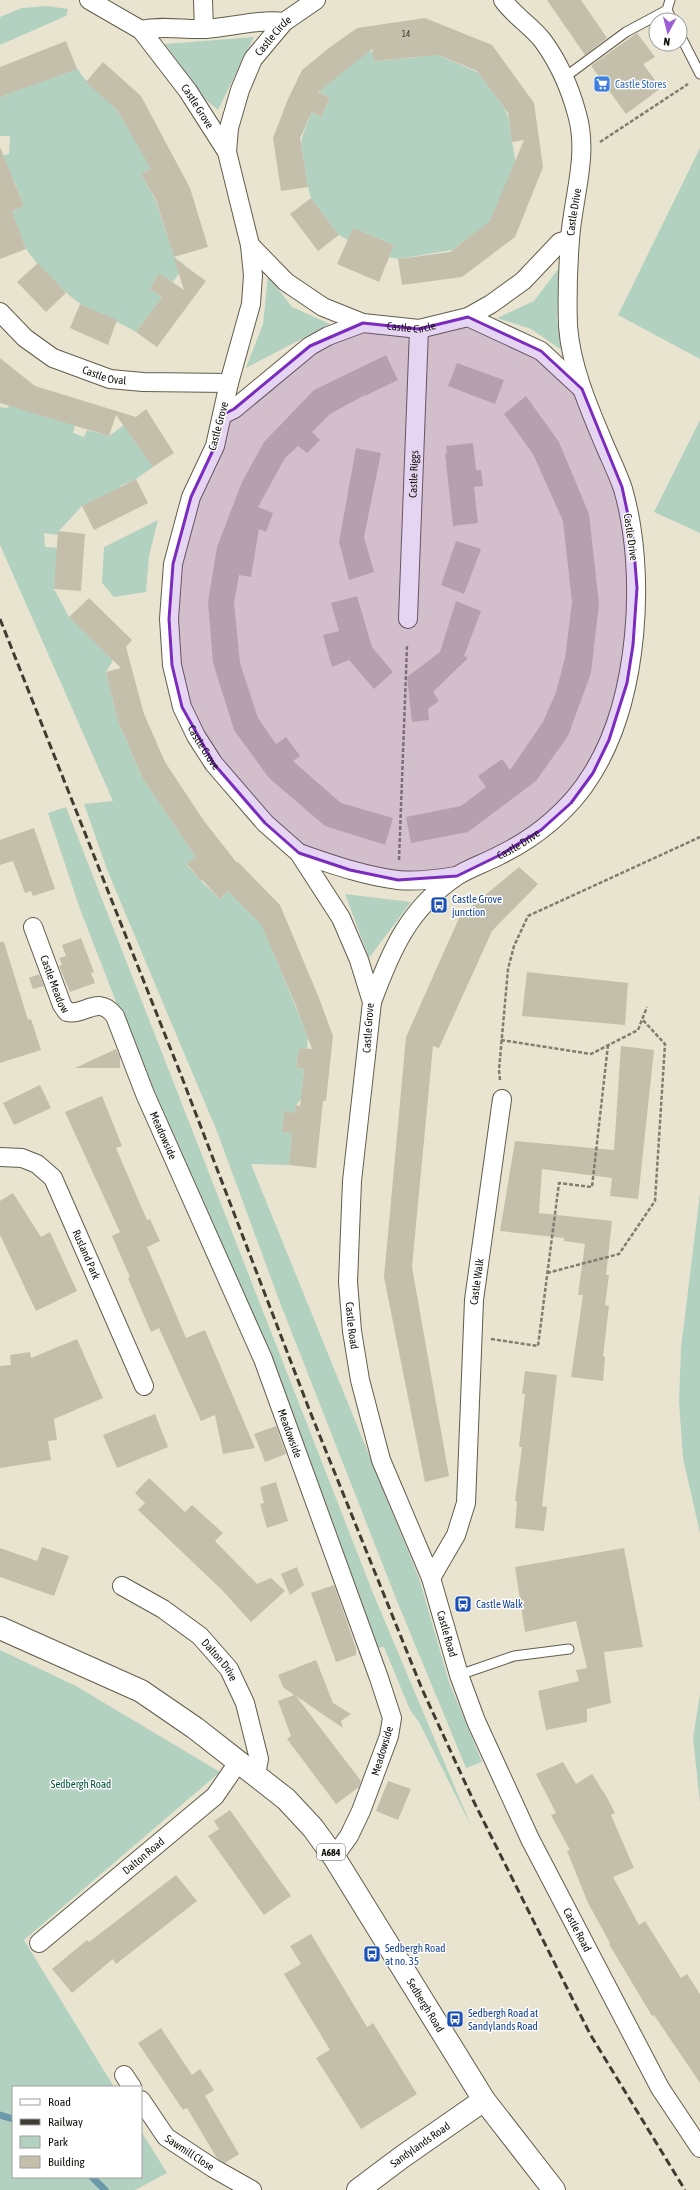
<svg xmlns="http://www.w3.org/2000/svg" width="700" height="2190" font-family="'Asap Condensed',sans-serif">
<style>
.green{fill:#b3d1c0}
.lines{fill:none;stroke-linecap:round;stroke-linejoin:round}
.stream{stroke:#6999aa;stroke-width:7}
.building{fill:#c4bfab}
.service-casing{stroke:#625d4c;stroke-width:11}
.minor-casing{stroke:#625d4c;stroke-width:20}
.tertiary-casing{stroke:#625d4c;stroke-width:24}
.trunk-casing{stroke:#625d4c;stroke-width:24}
.path{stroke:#807c6f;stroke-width:2.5;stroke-dasharray:4 2;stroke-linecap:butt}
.service{stroke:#fff;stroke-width:9}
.minor{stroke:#fff;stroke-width:18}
.tertiary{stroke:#fff;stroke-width:22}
.trunk{stroke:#fff;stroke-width:22}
.rail{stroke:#3e3c32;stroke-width:3;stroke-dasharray:8 4;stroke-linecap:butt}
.marked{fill:#7b2cbf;fill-opacity:0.2;stroke:#7b2cbf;stroke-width:3;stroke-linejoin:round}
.labels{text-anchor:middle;stroke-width:3;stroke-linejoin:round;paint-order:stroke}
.number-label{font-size:9px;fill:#3e3c32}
.shield{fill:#fff;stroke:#595853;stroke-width:1}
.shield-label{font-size:10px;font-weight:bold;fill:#121009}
.street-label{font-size:11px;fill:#121009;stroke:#fff}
.shop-label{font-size:11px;fill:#366cbe;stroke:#fff;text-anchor:start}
.transit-label{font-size:11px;fill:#164399;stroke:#fff;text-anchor:start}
.park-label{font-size:11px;fill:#005234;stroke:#fff}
</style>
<rect width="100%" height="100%" fill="#e9e4d0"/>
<!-- green -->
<path class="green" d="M47 6 68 9 66 16 0 45V17L22 8Z
M254 37 218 110 206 100 165 44Z
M419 46 479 73 504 108 508 117 516 164 489 223 452 250 398 259 389 257 394 245 353 228 348 240 339 235 311 198 308 187 301 143 304 131 312 112 321 117 330 98 319 92 323 86 367 52 372 51 375 61 420 57Z
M77 68C87 85 102 94 115 108 129 123 141 151 151 169L141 174 156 201 174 257 185 265 173 282 159 274 150 289 162 297 136 332C118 321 99 314 81 304 70 298 31 260 26 248 20 236 16 223 12 211L24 206 13 178 1 182 0 156 9 154 10 136H0V97Z
M700 148V359L618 315Z
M559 268 557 321 563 351 531 329 497 318 534 301Z
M268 276 292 307 330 324 246 368 263 324Z
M12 403 75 425 73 433 84 437 87 430 109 436 124 425 153 467 136 479 120 486 122 490 82 506 59 531 58 535 44 533 45 547 60 548 54 589 69 617 113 660 106 672 118 721 142 777 196 857 187 865 201 881 220 899 228 891 260 920 308 1037 307 1049 299 1048 296 1068 304 1069 301 1099 296 1105 295 1113 284 1112 282 1132 292 1133 289 1165 251 1164 419 1578 449 1682 482 1762 466 1768 397 1601 279 1300 218 1134 108 872 84 804 113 801 0 545V407L7 408Z
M700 420V533L654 512Z
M158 520 149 556 146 592 114 597 102 583 104 547Z
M66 807 373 1593 472 1828 419 1722 410 1710 384 1647 375 1648 261 1335 120 1012 80 909 48 813Z
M345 894 411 902 369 958Z
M700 1193V1533L683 1458 679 1401 681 1348Z
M0 1650 76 1686 220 1772 24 1940 114 2087H13V2177H141V2131L167 2173 135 2190H0Z
M700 1694V1803L693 1738Z"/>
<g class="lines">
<!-- stream -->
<path class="stream" d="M0 2115 13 2119
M92 2177 105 2190"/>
</g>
<!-- building -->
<path class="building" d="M547 0H581L607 38 585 55Z
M425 18 492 45 534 103 543 167 515 237 462 277 402 285 398 259 450 252 490 221 524 140 512 142 508 113 477 71 439 55 374 61 372 49 318 92 330 98 321 117 312 112 300 138 308 187 281 191 273 138 288 99 302 70 329 48 357 28Z
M637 33 655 57 643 64 661 88 626 114 592 67V65Z
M66 41 77 69 0 97V67Z
M103 62 141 96 190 188 208 247 174 257 156 200 141 174 151 169 118 111 86 82Z
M0 147 24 206 12 211 26 249 0 259Z
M311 198 339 235 318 251 290 214Z
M353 228 394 245 379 282 337 264Z
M174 258 206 281 157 347 136 332 162 297 150 289 159 273 184 290Z
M38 263 66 293 46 312 17 282Z
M80 304 117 320 108 345 70 328Z
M386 355 398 380 365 396V395L330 414 312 432 320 440 307 453 298 446 285 458 258 507 273 513 266 532 259 529 251 577 239 575 234 603 240 663 258 718 276 744 286 737 300 756 293 761 341 803 393 818 385 845 325 826 269 778 234 730 213 663 208 602 217 547 242 482 264 442 314 390Z
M0 358 35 386 136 417 146 409 174 453 153 467 116 415 109 436 0 403Z
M457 363 504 380 495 404 448 386Z
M526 396 559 442 589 514 599 604 591 673 568 736 536 781 468 832 411 843 406 817 461 806 486 787 478 776 502 759 510 770 543 722 556 692 565 658 572 602 563 521 533 454 504 414Z
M473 443 476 470H481L483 486 474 487 478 523 453 526 445 454H447L446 446Z
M356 448 381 453 364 537 374 572 349 580 339 542Z
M136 479 148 503 94 530 82 506Z
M58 531 85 534 81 591 54 589Z
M456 541 481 549 464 594 441 585Z
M357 596 372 647 393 672 374 689 349 660 332 667 323 635 339 631 331 603Z
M89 598 132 640 126 647 144 714 165 762 204 821 237 863 238 862 280 905 319 998 333 1036 326 1101H323L316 1168 289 1165 292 1133 282 1132 284 1111 295 1113 296 1105 300 1106 304 1069 296 1068 299 1048 312 1049 296 1006 261 924 228 891 220 899 202 880 201 881 187 864 196 857 143 779 118 721 106 672 121 668 69 617Z
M456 601 481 611 464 656 468 658 433 692 439 701 428 709 429 720 412 722 407 677 440 652Z
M34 828 55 889 33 896 31 891 25 893 13 861 0 865V840Z
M519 867 538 884 492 931 439 1048 433 1046 412 1267 449 1476 425 1482 384 1277 406 1037 460 916Z
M81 938 94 972 91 973 95 983 70 992 59 966 62 965 59 958 66 956 62 945Z
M0 942H4L28 1020 31 1019 41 1050 0 1063Z
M527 972 628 983 625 1025 522 1016Z
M39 974 44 986 33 989 29 978Z
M621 1046 654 1050 638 1199 610 1196 612 1178 542 1169 539 1213 612 1221 606 1275H609L605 1305 609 1306 603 1356 605 1357 603 1381 571 1377 583 1295H578L585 1244 564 1241V1238L500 1231 515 1141 614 1150Z
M116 1049 120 1058V1068H75Z
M40 1085 51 1108 14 1125 3 1103Z
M102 1096 122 1146 116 1148 147 1220 150 1219 160 1241 147 1247 167 1293 186 1338 205 1330 255 1448 223 1454 215 1415 201 1421 159 1328 151 1332 128 1278 130 1277 112 1236 120 1232 65 1112Z
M13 1193 41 1237 50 1232 77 1291 36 1311 0 1235V1201Z
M77 1339 103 1398 54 1419 57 1440 48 1441 51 1460 0 1468V1366L11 1365 10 1355 30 1352 31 1358Z
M525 1371 557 1375 542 1506 547 1507 544 1531 515 1528 517 1501H515L522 1447H519L525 1394H522Z
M155 1414 168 1447 117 1468 103 1435Z
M276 1426 286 1454 265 1462 254 1434Z
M149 1478 185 1512 192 1505 223 1533 215 1541 257 1584 271 1578 285 1591 251 1622 222 1590 138 1510 145 1503 135 1493Z
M276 1482 288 1521 267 1528 260 1504 264 1503 260 1487Z
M42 1547 69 1556 54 1596 0 1577V1548L37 1561Z
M624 1548 643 1647 604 1652 611 1703 587 1709V1722L546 1730 538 1691 579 1681 576 1670 587 1668 576 1621 525 1632 515 1567Z
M297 1567 304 1585 290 1595 281 1574Z
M334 1585 356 1648V1655L336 1662 311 1593Z
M316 1660 333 1703 351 1714 341 1721 343 1728 296 1696 361 1781 359 1787 336 1804 287 1739 291 1736 278 1701 294 1695 283 1687 278 1675Z
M563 1762 576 1784 592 1774 606 1796 615 1813 611 1815 634 1868 613 1877 639 1925 645 1921 681 1978 687 1974 700 1994V2083L654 2015 652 2016 609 1944 610 1943 588 1903 567 1851 570 1850 551 1815 556 1813 536 1774Z
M388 1781 411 1789 398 1820 376 1811Z
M230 1810 291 1896 264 1915 208 1836 219 1829 214 1821Z
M176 1875 197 1901 116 1964 113 1959 72 1993 52 1969 87 1940 89 1942Z
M311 1934 367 2027 373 2023 417 2094 361 2129 316 2058 330 2050 284 1974 301 1964 290 1946Z
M161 2028 192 2075 200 2069 214 2090 205 2096 239 2154 225 2163 217 2158 187 2108 183 2110 138 2043Z"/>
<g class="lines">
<!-- service casing -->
<g class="service-casing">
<path id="service" d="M670 0 667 10 672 20
M680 35 700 74
M565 77 626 32 667 10
M459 1675 514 1656 569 1649"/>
</g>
<!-- minor casing -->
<g class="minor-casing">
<g id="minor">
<path id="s1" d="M89 0 141 30 188 91 227 152 250 245 253 275 251 304 229 383 215 446 191 497 173 564 169 619 172 665 182 707 196 736 214 764 265 823 299 853 341 918 359 960 372 1002 352 1181 348 1282 352 1331 360 1380 381 1460 431 1578 459 1675 476 1721 530 1839 660 2088 700 2148"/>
<path d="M203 0 204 29"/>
<path d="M141 30C162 25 184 30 205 29 232 27 258 19 284 22"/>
<path id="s2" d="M227 152 229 128 240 90 253 59 284 22 316 0"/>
<path id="s3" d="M250 245 286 282 323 307 363 323 419 329 468 317 491 304 523 281 560 242 570 239"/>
<path id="s4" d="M0 312 25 338 53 358 110 379 143 382 229 383"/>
<path d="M468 317 541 351 582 389"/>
<path d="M222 415 234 409 310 346 328 336 363 323"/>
<path id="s5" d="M408 619 419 329"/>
<path d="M299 853C331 864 364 876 398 880 417 882 438 879 456 876"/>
<path id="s6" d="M33 927 62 1005 67 1012C85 1016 98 994 115 1016L145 1094 263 1359 379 1678 392 1718 389 1736 361 1811 349 1836 334 1857"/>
<path id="s7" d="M372 1002C391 950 409 908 457 876 469 868 485 863 498 856 536 838 571 809 592 774 639 699 647 572 623 489 618 474 611 460 605 446 589 408 571 367 568 326 567 298 568 267 570 239 573 197 589 155 577 114 570 88 559 63 543 41 532 26 514 16 503 0"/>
<path id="s8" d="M0 1157 22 1158 37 1164 53 1178 144 1386"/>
<path id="s9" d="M431 1578 456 1535 466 1503 474 1300 502 1099"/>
<path id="s10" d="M122 1586 163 1609 200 1636 229 1669 245 1703 259 1759 256 1774"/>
<path id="s11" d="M39 1943 215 1796 239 1761"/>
<path d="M124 2075 132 2087"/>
<path id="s12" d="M141 2100 166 2137 213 2168 252 2190"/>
</g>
</g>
<!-- tertiary casing -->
<g class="tertiary-casing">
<g id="tertiary">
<path id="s13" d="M358 2190 402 2157 484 2100"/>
</g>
</g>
<!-- trunk casing -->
<g class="trunk-casing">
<g id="trunk">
<path id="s14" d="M0 1628 141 1691 195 1728 286 1799 313 1828 334 1857 484 2100 554 2190"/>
</g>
</g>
<!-- path -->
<path class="path" d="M600 142 688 84
M399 860 407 646
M501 1040 591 1054 638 1030 647 1007
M500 1080 499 1070 508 969 514 946 528 916 700 837
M547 1273 619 1254 655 1201 665 1044 642 1019
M491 1339 538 1346 559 1183 592 1187 608 1045"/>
<!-- service -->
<use href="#service" class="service"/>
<!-- minor -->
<use href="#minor" class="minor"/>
<!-- tertiary -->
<use href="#tertiary" class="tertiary"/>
<!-- trunk -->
<use href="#trunk" class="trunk"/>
<!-- rail -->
<path class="rail" d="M0 619 181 1075 309 1409 422 1689 474 1802 590 2034 685 2190"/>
</g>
<!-- marked area -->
<path class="marked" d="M468 317 541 351 582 389 622 487 633 538 637 588 633 645 627 683 609 740 593 773 571 803 541 830 500 855 457 876 398 880 350 870 299 853 265 823 214 764 182 707 172 665 169 619 173 564 191 497 215 446 222 415 234 409 310 346 363 323 419 329Z"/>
<!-- icons -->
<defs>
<g id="supermarket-square" transform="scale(0.9)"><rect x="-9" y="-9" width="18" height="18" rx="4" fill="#3f7fe0" stroke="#fff"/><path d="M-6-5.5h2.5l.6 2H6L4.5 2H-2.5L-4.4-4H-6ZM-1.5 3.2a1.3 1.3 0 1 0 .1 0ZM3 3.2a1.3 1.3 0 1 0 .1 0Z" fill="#fff"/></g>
<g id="bus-square" transform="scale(0.9)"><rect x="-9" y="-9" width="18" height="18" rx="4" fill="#1a4fb4" stroke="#fff"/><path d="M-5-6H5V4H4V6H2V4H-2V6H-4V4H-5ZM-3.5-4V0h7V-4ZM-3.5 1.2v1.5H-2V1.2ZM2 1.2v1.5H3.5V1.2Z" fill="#fff"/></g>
</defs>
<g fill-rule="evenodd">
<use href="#supermarket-square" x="602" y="84"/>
<use href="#bus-square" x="439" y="905"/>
<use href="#bus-square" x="463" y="1604"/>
<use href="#bus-square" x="372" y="1954"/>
<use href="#bus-square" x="455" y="2019"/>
</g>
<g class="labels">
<!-- number labels -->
<g class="number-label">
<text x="406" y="37">14</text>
</g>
<!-- shield labels -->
<rect class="shield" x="317" y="1844" width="28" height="16" rx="3"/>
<g class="shield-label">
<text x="331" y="1856">A684</text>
</g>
<!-- street labels -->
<g class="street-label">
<text dy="4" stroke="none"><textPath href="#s2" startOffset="128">Castle Circle</textPath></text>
<text dy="4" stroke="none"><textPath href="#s1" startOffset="155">Castle Grove</textPath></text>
<text dy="4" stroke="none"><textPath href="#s7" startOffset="908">Castle Drive</textPath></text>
<text dy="4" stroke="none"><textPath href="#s3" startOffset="188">Castle Circle</textPath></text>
<text dy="4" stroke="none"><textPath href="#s4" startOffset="125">Castle Oval</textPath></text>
<text transform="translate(218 426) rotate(-75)" y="4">Castle Grove</text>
<text dy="4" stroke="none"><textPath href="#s5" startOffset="145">Castle Riggs</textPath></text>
<text transform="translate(631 537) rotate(82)" y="4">Castle Drive</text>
<text dy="4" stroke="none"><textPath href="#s1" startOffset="827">Castle Grove</textPath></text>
<text dy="4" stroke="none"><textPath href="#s7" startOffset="224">Castle Drive</textPath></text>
<text dy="4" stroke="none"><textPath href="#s6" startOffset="61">Castle Meadow</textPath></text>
<text transform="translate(368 1028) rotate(-86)" y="4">Castle Grove</text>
<text dy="4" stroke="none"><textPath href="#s6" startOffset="273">Meadowside</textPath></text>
<text dy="4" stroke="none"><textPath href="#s8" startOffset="143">Rusland Park</textPath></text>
<text dy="4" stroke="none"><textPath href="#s9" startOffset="305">Castle Walk</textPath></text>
<text dy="4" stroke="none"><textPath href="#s1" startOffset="1462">Castle Road</textPath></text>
<text dy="4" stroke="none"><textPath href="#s6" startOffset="597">Meadowside</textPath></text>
<text dy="4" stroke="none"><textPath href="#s1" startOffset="1786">Castle Road</textPath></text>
<text dy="4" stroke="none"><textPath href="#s10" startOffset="124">Dalton Drive</textPath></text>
<text transform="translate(382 1751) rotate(-73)" y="4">Meadowside</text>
<text dy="4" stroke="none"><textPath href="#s11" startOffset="136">Dalton Road</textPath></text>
<text dy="4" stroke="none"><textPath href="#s1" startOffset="2110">Castle Road</textPath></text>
<text dy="4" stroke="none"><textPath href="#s14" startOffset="585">Sedbergh Road</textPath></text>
<text dy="4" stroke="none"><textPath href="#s13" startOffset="77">Sandylands Road</textPath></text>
<text dy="4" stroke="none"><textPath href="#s12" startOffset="73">Sawmill Close</textPath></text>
</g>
<!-- shop labels -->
<g class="shop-label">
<text x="615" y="88">Castle Stores</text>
</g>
<!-- transit labels -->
<g class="transit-label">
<text x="452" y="903">Castle Grove<tspan x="452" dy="13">junction</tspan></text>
<text x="476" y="1608">Castle Walk</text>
<text x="385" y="1952">Sedbergh Road<tspan x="385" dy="13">at no. 35</tspan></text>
<text x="468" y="2017">Sedbergh Road at<tspan x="468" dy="13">Sandylands Road</tspan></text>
</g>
<!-- park labels -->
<g class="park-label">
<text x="81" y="1788">Sedbergh Road</text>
</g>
</g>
<!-- legend -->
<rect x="12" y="2086" width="130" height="92" fill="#ffffff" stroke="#a09f9d"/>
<rect x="20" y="2099" width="20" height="6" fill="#ffffff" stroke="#a09f9d"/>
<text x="48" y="2106" font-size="12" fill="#121009">Road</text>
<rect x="20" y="2119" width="20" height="6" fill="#3e3c32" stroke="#a09f9d"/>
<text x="48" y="2126" font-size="12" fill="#121009">Railway</text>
<rect x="20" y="2136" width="20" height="12" fill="#b3d1c0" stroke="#a09f9d"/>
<text x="48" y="2146" font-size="12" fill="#121009">Park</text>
<rect x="20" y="2156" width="20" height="12" fill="#c4bfab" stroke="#a09f9d"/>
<text x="48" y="2166" font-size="12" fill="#121009">Building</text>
<!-- north arrow -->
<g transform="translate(668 32) rotate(187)"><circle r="19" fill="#ffffff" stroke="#a09f9d"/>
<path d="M0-3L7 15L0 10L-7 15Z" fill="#9a5dd4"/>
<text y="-6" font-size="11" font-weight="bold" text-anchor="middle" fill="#121009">N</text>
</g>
</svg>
